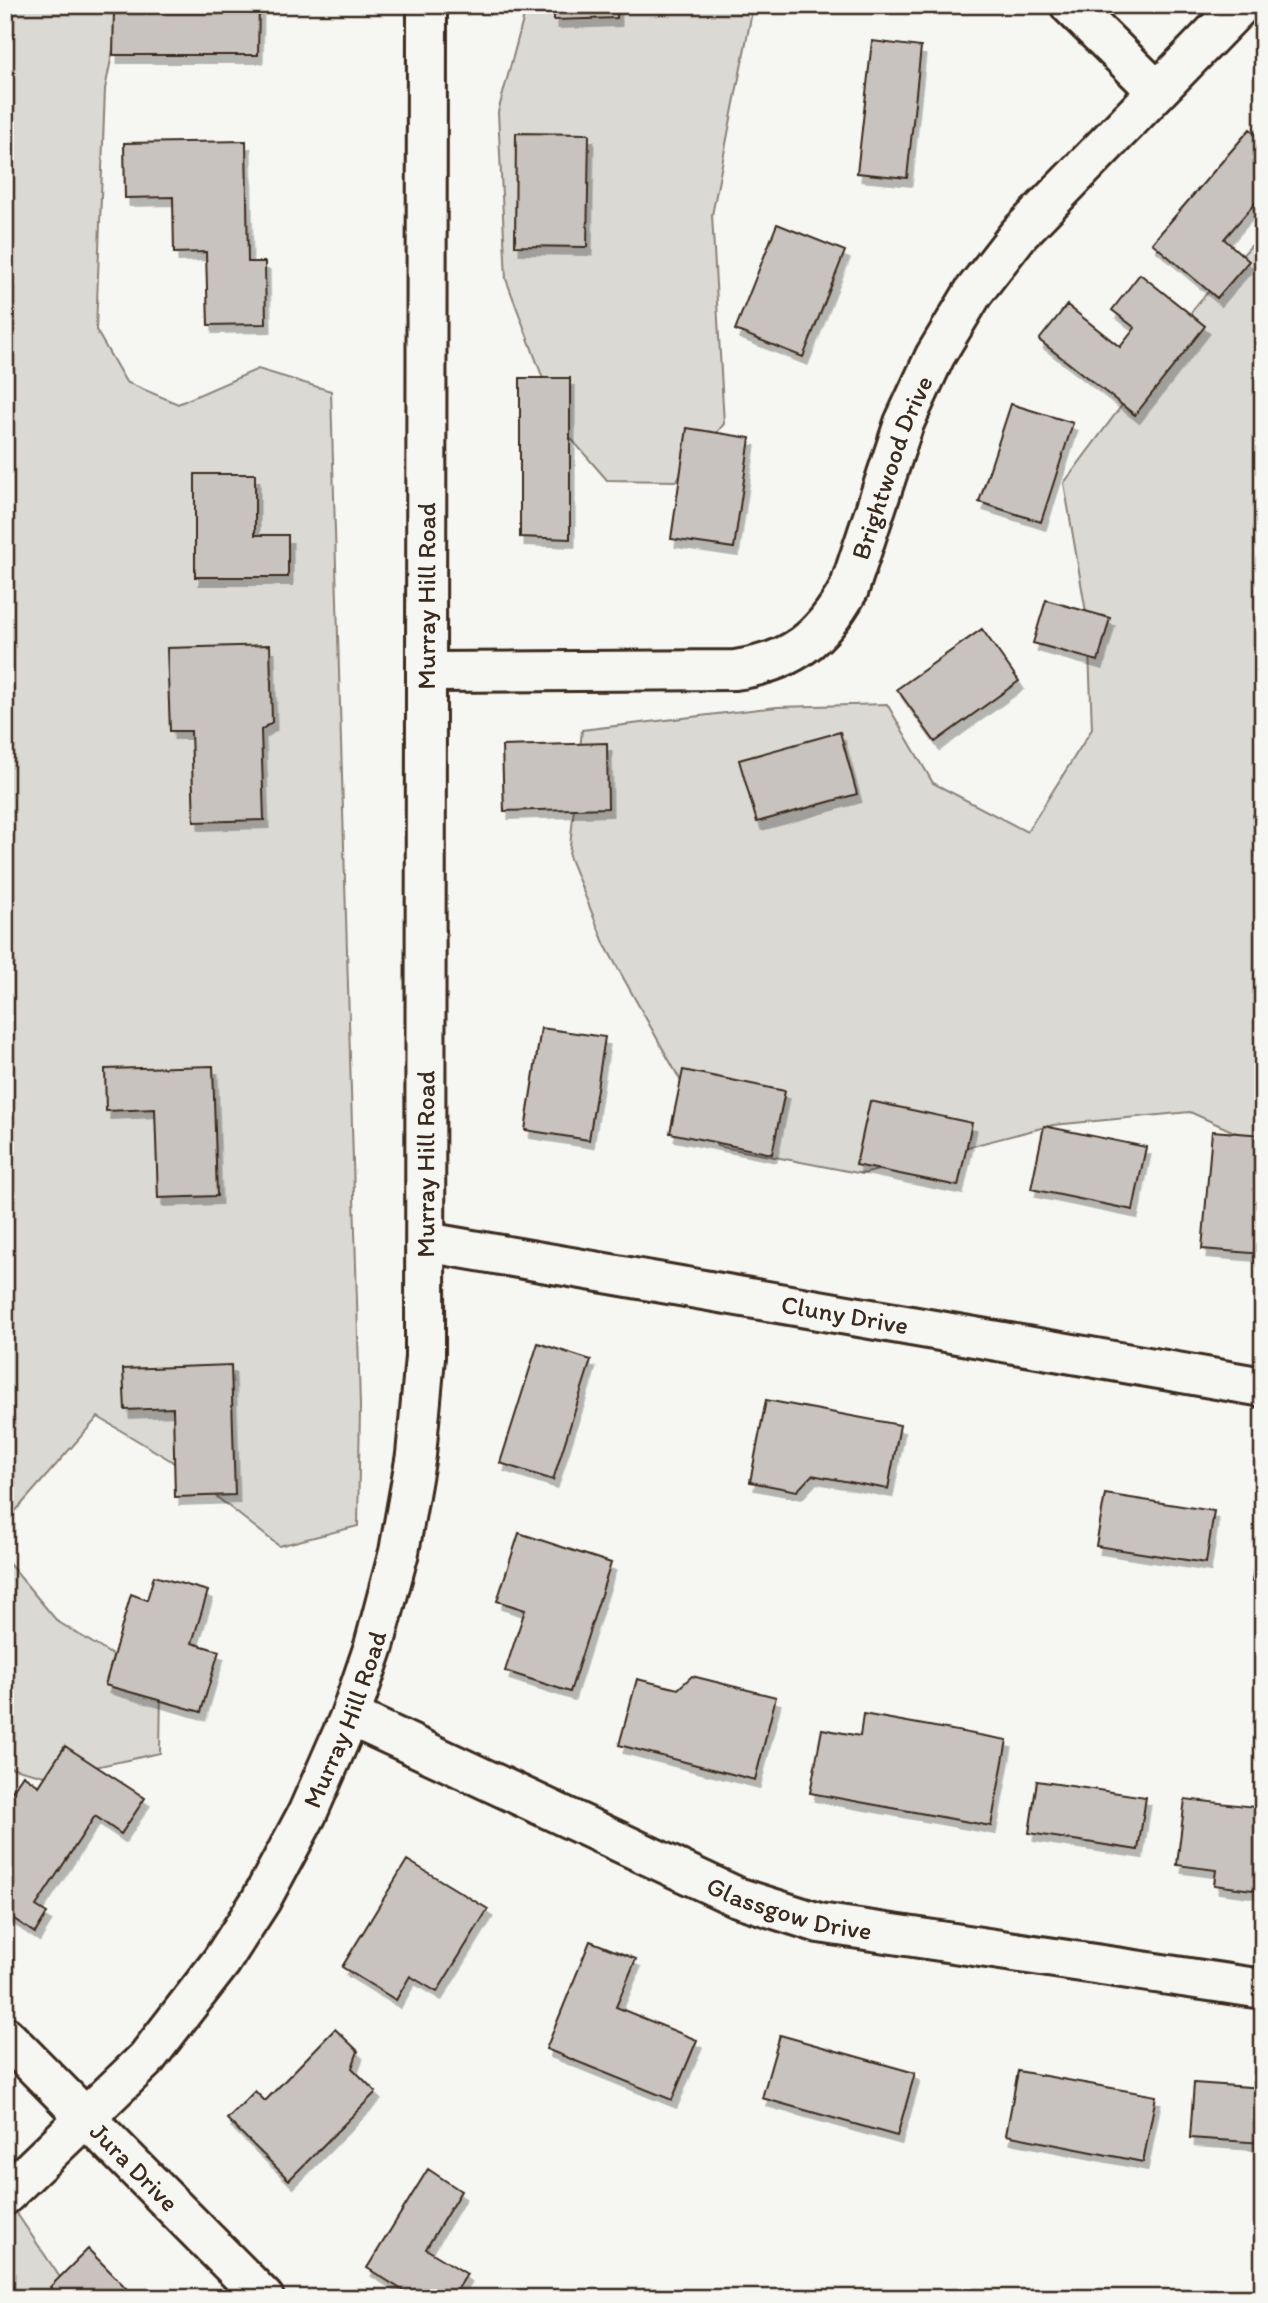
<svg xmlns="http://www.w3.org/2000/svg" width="1268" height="2303" font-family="Itim,sans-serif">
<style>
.green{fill:#dad9d3;stroke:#8a8278;stroke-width:2}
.building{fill:#c8c3be;stroke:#3b2a1e;stroke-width:2;filter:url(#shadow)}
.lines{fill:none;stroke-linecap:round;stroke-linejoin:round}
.minor-casing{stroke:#3b2a1e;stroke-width:44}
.minor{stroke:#f6f6f2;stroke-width:38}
.labels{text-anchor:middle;stroke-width:6;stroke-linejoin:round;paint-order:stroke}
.street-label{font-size:26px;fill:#3b2a1e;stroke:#f6f6f2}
</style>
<defs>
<filter id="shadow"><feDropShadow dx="4.5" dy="8" stdDeviation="0" flood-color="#0004"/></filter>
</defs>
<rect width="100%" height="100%" fill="#f6f6f2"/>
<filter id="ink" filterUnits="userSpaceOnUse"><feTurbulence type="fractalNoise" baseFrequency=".0143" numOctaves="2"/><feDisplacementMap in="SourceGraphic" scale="14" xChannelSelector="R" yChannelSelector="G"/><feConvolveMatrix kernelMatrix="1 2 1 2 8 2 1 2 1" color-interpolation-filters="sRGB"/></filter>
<g filter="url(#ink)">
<!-- green -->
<path class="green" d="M5 5H122L105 89 96 330 126 382 178 404 258 369 331 391 360 1406 358 1526 279 1546 170 1460 98 1417 5 1523Z
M527 5H764L752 12 712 215 724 424 676 481 607 480 561 427 506 279 498 112Z
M1263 233V812L1253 815 1263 921V1145L1190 1112 1053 1125 863 1174 717 1146 605 945 569 856 582 730 777 707 887 704 933 783 1027 832 1092 729 1088 624 1064 483 1199 302Z
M5 1559 57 1621 161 1685 160 1753 49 1777 5 1766Z
M5 2196 74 2298H5Z"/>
<!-- building -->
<path class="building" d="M161 5H259L258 55H113L114 10H161Z
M554 5H617V18L554 20Z
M872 41 921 47 907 178 857 173Z
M1250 129 1263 140V194L1224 239 1249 261 1217 298 1152 243Z
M516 133 589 134 587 247 515 246Z
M246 141 248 262H265L266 324 208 325 206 252 174 253 173 197 125 198 124 143Z
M777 224 845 251 803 357 735 330Z
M1140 274 1205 326 1135 415 1039 340 1067 305 1120 347 1135 328 1112 310Z
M520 378H570V539L520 537Z
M1011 404 1073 423 1041 522 979 502Z
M687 428 750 438 734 548 671 539Z
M195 474H255V535H288V577H195Z
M1046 600 1110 618 1098 661 1033 643Z
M982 629 1019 681 935 742 897 689Z
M270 645 272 722 261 730 264 820 194 822 191 731H170L167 648Z
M840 732 857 794 757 822 739 760Z
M607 743 608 808 504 811 502 746Z
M541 1028 605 1037 589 1140 525 1130Z
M213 1066 217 1196 158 1198 155 1109 106 1111 105 1069Z
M683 1070 785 1091 772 1154 670 1133Z
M870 1101 972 1123 958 1186 856 1165Z
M1044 1126 1146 1147 1133 1210 1031 1189Z
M1212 1131 1263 1135V1254L1202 1249Z
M538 1343 591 1360 553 1480 500 1463Z
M231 1365 235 1495 175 1497 173 1408 125 1410 123 1369Z
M766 1400 900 1425 888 1489 812 1475 797 1491 750 1482Z
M1105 1494 1214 1511 1206 1563 1096 1546Z
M519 1533 611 1563 570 1692 505 1671 525 1610 497 1601Z
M1259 1535 1263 1536V1584L1252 1582Z
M154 1576 208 1591 192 1643 219 1651 201 1712 105 1685 131 1594 147 1600Z
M692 1676 776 1697 755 1780 619 1745 637 1679 678 1689Z
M863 1714 1007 1740 991 1826 810 1793 822 1729 860 1736Z
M65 1746 145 1798 121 1834 95 1816 36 1906 47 1913 35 1933 5 1913V1839L12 1828 5 1824V1802L23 1775 39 1786Z
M1258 1778H1263V1888L1260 1891 1214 1885 1216 1870 1177 1865 1185 1799 1254 1807Z
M1037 1781 1146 1797 1138 1850 1029 1833Z
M407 1860 488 1909 437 1992 410 1976 396 2000 342 1967Z
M590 1941 636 1959 616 2007 697 2040 672 2100 546 2049Z
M335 2029 358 2051 352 2068 376 2092 289 2180 227 2119 255 2091 265 2101Z
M780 2035 915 2073 897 2136 762 2098Z
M1018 2071 1156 2096 1143 2162 1006 2135Z
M1194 2083 1263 2088V2143L1190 2138Z
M428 2169 461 2191 426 2249 467 2274 452 2298H415L367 2268Z
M88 2249 136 2298H61L50 2287Z"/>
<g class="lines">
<!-- minor casing -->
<g class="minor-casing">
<g id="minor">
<path d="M1070 5 1157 91"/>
<path id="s1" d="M426 672 735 670C792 662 821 639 849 589L904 423 935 356 973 293 1018 235 1241 5"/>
<path id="s2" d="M426 1242 1263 1387"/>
<path id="s3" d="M350 1716 737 1897 819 1923 1263 1989"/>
<path id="s4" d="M5 2036 264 2298"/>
<path id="s5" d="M5 2195 146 2059 221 1962 261 1900 307 1814 350 1716 374 1646 399 1552 416 1455 425 1357 427 5"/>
</g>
</g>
<!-- minor -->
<use href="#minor" class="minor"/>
</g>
</g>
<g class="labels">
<!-- street labels -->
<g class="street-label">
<text dy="9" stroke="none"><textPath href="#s1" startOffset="584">Brightwood Drive</textPath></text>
<text dy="9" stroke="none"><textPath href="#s5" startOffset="1726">Murray Hill Road</textPath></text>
<text dy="9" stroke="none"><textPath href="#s5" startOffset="1158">Murray Hill Road</textPath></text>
<text dy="9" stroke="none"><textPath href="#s2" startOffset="425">Cluny Drive</textPath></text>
<text dy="9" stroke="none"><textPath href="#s5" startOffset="592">Murray Hill Road</textPath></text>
<text dy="9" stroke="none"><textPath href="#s3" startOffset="481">Glassgow Drive</textPath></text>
<text dy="9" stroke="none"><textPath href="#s4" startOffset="184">Jura Drive</textPath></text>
</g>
</g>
<!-- margin -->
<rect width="1268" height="2303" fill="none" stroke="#f6f6f2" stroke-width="28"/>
<rect x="14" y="14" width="1240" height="2275" fill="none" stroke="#3b2a1e" stroke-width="2.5" filter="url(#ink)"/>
</svg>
